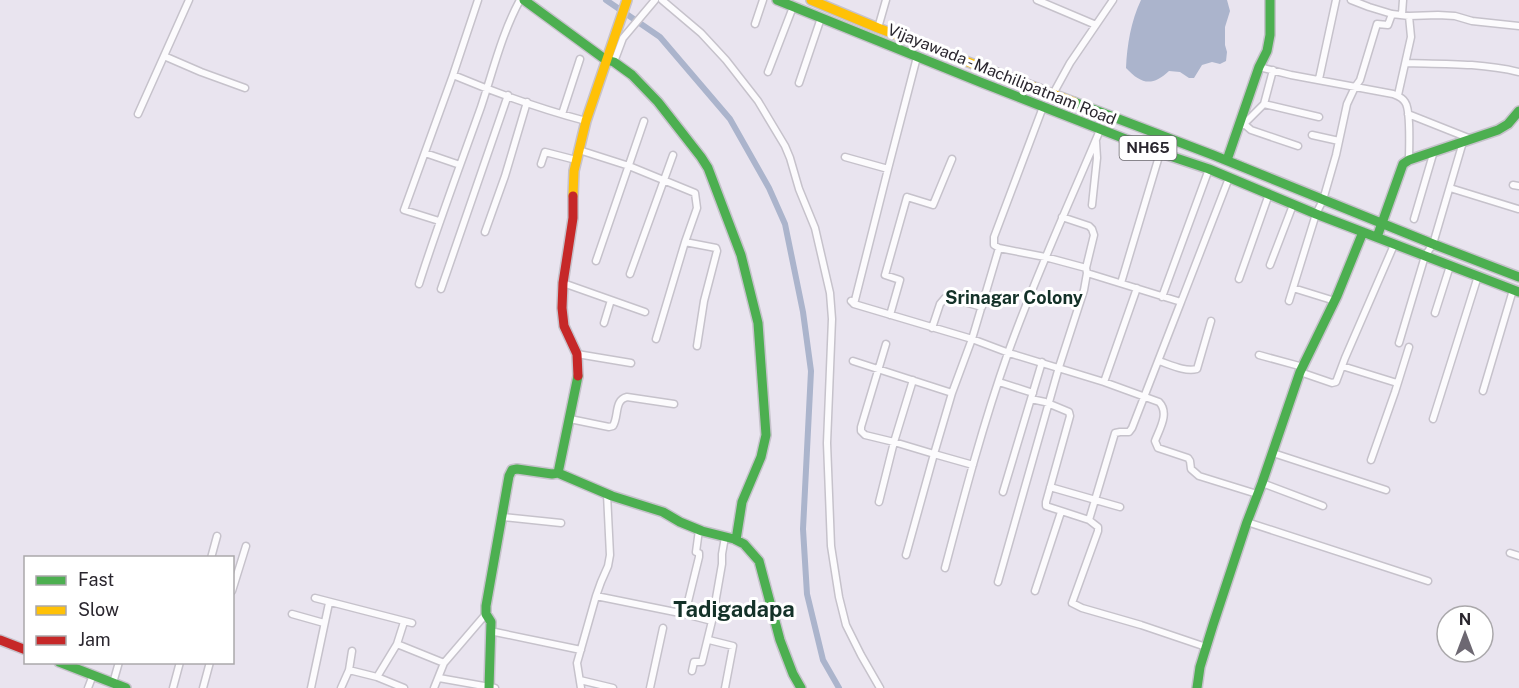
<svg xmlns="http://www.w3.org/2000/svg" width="1519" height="688" font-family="'Public Sans',sans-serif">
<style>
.water{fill:#abb4cc}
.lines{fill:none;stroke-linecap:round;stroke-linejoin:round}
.canal{stroke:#abb4cc;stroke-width:6}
.street-casing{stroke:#c6c2cb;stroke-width:9}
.fast-casing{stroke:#c6c2cb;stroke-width:12}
.slow-casing{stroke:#c6c2cb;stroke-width:12}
.jam-casing{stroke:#c6c2cb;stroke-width:12}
.street{stroke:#fcfbfd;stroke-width:6}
.fast{stroke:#4caf50;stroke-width:9}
.slow{stroke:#ffc107;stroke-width:9}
.jam{stroke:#c62828;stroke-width:9}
.labels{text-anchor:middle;stroke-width:6;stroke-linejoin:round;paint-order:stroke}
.shield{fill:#fff;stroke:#6a676d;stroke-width:1.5}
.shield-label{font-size:15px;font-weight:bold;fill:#2a262e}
.street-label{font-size:16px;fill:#2a262e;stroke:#fff}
.neighbourhood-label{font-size:18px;font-weight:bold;fill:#133128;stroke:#fff}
.district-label{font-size:22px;font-weight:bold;fill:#133128;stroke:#fff}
</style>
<rect width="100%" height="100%" fill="#e9e4ef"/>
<!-- water -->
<path class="water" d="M1141 0H1227L1230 11 1225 27V45L1227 52 1226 61 1220 64 1212 62 1202 65 1194 78H1189L1180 72 1169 71C1152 87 1141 84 1126 68 1127 45 1131 21 1141 0Z"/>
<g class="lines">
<!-- canal -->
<path class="canal" d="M606 0 660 37 730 119 769 188 785 224 803 312 811 371 803 529 807 594 823 660 839 688"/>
<!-- street casing -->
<g class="street-casing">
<path id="street" d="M662 0 701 33 726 60 758 101 785 146 790 158 799 189 815 228 830 293 832 319 827 443 831 546 839 597 846 625 861 655 880 688
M1037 0 1096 25
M1351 0 1369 7 1392 14 1409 16 1438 15 1455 16 1472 21 1519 26
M1402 14 1403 0
M755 24 763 0
M878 28 886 0
M164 56 201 72 245 88
M614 62 623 38 655 0
M1406 63C1444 64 1481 63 1519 72
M1259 67 1291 75 1393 94C1398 96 1402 97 1405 102 1411 110 1409 148 1409 160
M1273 70 1264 104 1319 117
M768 72 793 7
M453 75 478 0
M1319 79 1336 0
M799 83 821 18
M1053 94 1070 63 1113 0
M1398 95 1411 37 1409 16
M1043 107 994 237V245L999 248 1045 257 1086 268 1087 273 1181 302 1229 178
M138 114 189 0
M562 114 580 59
M1408 114 1471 139
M1244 124 1251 130 1298 146
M1243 125 1264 104
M1312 135 1339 141
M579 150 629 166 695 193 697 208 685 242 656 339
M425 153 460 165
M845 157 888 169
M541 164 545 152 576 160
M1513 185 1519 186
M1450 188 1518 209
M1092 205 1097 158 1096 142
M1062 217 1089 226 1092 229 1094 235 1086 268
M1414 219 1434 151
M439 221 404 210 453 75C496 93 541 109 586 121
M485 232 505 176 527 102
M685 242 716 248 717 251 704 301 697 346
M596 261 644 121
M1270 265 1293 205
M630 274 673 155
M1239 279 1269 194
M563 283 645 312
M1121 283 1160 153
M419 284C438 224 460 166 481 107 493 71 502 33 520 0
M1293 288 1335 301
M441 289 508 95
M1162 297 1209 169
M851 301 854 304 972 339 1009 353 1104 382 1159 402C1170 413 1159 430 1155 441L1158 448 1188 458 1190 461 1191 469 1199 476 1257 494
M1289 301 1316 214 1323 200 1336 155 1347 104 1355 87 1360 80 1377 24 1388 25 1392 14
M854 304 888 169 917 57
M1435 313 1450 266
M890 315 900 280 885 275 907 197 933 205 952 159
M604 323 611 300
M932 328 940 304 945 298H950L982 307
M1399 343 1425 256 1433 244 1463 142
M886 344 861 427V431L865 435 894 442 934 454 906 555
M577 354 631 363
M1259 355 1303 367
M853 361 952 393
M1159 361C1171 365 1185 372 1197 369L1211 321
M1342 366 1397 383
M1300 372 1332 383 1336 382 1345 358 1394 245
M999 382 1033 393
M1104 382 1137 288
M1483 391 1513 290
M1031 399 1045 402 1069 412 1070 416 1046 502V506L1089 520 1098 527V531L1072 603 1082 608 1141 625 1206 647
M570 419 609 427 613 426C619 416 614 400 627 397L674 404
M1433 419 1478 276
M1273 453 1386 490
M1371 460 1395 392 1409 347
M973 465 934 454 952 393 972 339 999 248
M1262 483 1323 506
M1050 487 1120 507
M1003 492 1042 362
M879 502 894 442 913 380
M503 517 561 523
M1089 520 1115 433 1120 432H1129L1132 428 1181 302
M1247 522 1428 581
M1510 553 1519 556
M211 558 217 536
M945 568C964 496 983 424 1008 353 1035 277 1069 204 1100 130
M998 582 1059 367 1084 290 1087 273
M232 591 246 546
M1035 591 1061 512
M596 596 685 614 712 621
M315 598 412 623
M292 614 324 623
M685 614 699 557V553L696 552 699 530
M490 631 581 650
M709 640 733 646 725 688
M397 644 444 663
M349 670 377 677 404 688
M692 671 694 662H702L712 621 722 564V554L725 537
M377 677 397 644 404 622
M439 678 495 688
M580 680 613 688
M113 683 119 662
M88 688 93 675
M173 688 180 662
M203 688 210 662
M311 688 329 603
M341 688 349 670 352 651
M434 688 444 663 486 614
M581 688 577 663 596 596 601 582 608 566 610 555 607 494
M650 688 663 628"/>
</g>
<!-- fast casing -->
<g class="fast-casing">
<path id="fast" d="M524 0 606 60 614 62 632 75 658 102 701 157 708 168 741 255 758 323 766 435 761 457 742 502 736 540
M777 0 980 82 1161 153 1209 169 1316 214 1519 292
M1074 102 1213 155 1433 244 1519 277
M1227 160 1259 67 1267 51 1270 35V0
M1377 237 1403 164 1409 160 1498 130 1508 124 1519 111
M558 473 612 496 663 512 680 522 702 531 734 539 744 544 759 561 780 640 793 674 801 688
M59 662 126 688
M489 688 491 622 486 614V606L509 476 512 470 517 469 552 474 558 473 578 376
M1197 688 1200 667 1213 625 1247 522 1262 483 1300 372 1337 296 1363 232"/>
</g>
<!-- slow casing -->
<g class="slow-casing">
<path id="slow" d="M811 0 878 28 1074 102
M573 196 574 171 586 121 627 0"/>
</g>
<!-- jam casing -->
<g class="jam-casing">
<path id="jam" d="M573 196V218L563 283 562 308 564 326 577 354 578 376
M0 640 26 650"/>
</g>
<!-- street -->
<use href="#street" class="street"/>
<!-- fast -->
<use href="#fast" class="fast"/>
<!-- slow -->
<use href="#slow" class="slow"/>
<!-- jam -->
<use href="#jam" class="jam"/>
</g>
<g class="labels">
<!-- shield labels -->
<rect class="shield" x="1119.5" y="136" width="57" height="24" rx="4.5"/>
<g class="shield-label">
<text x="1148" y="153">NH65</text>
</g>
<!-- street labels -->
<g class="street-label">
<text transform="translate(1002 74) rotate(22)" y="6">Vijayawada - Machilipatnam Road</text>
</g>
<!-- neighbourhood labels -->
<g class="neighbourhood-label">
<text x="1014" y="304">Srinagar Colony</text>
</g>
<!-- district labels -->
<g class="district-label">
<text x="734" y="617">Tadigadapa</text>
</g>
</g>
<!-- legend -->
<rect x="24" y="556" width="210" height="108" fill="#ffffff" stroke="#aaa8ab" stroke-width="1.5"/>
<rect x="36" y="576" width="30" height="9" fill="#4caf50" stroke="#aaa8ab" stroke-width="1.5"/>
<text x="78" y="586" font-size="18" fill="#2a262e">Fast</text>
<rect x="36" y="606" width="30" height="9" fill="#ffc107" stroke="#aaa8ab" stroke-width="1.5"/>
<text x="78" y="616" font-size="18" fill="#2a262e">Slow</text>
<rect x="36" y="636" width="30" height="9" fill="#c62828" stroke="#aaa8ab" stroke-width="1.5"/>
<text x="78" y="646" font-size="18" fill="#2a262e">Jam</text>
<!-- north arrow -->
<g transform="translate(1465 634)"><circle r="28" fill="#ffffff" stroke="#aaa8ab" stroke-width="1.5"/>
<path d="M0-4.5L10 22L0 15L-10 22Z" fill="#6d6872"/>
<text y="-9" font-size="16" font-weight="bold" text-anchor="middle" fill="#2a262e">N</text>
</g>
</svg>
